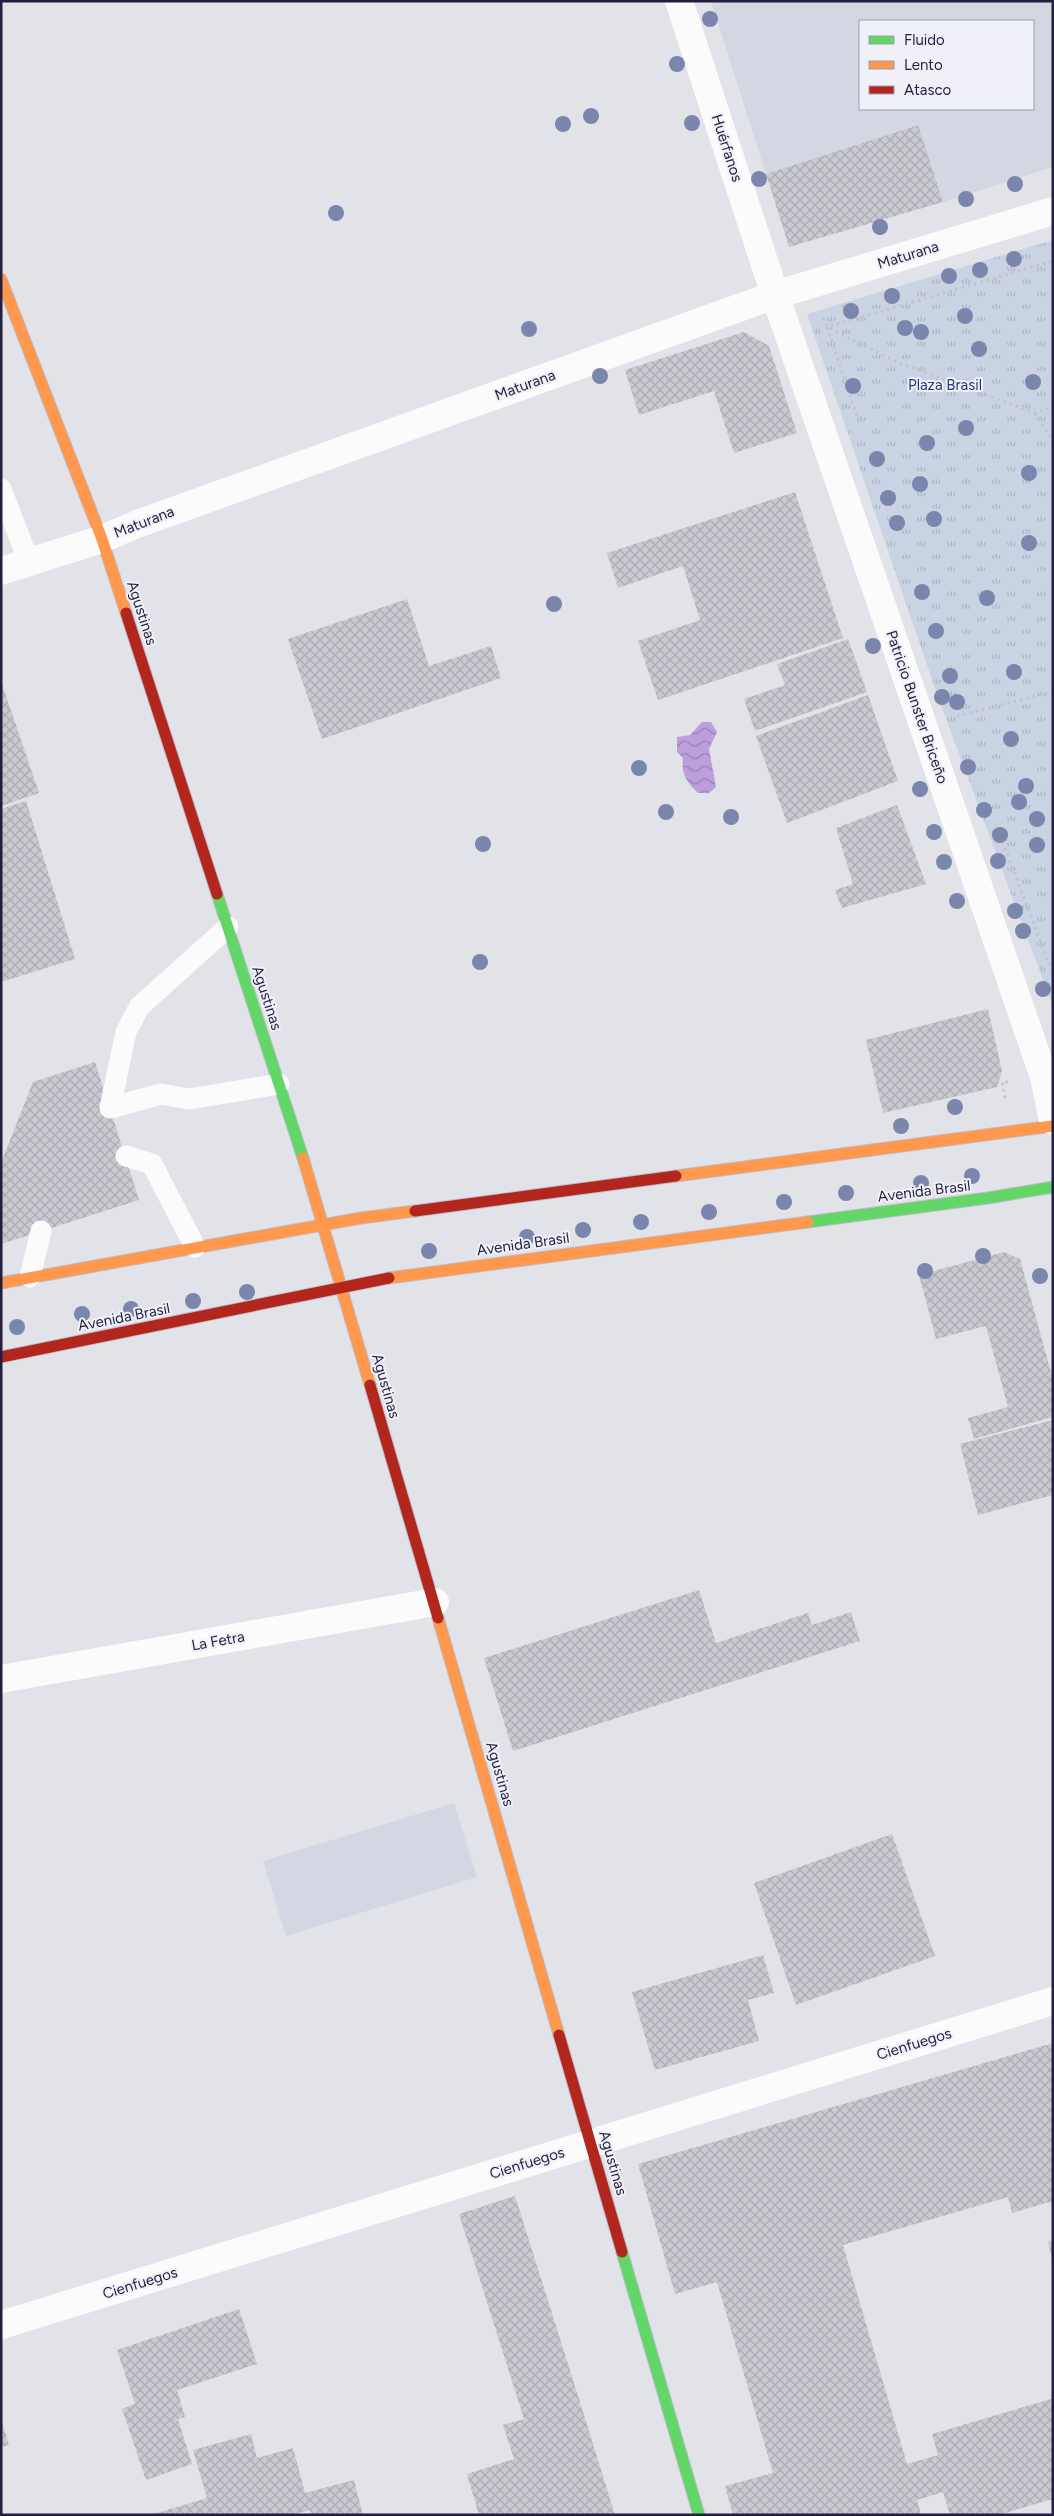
<svg xmlns="http://www.w3.org/2000/svg" width="1054" height="2516" font-family="Figtree,sans-serif">
<style>
.built{fill:#d4d6e1;fill-rule:evenodd}
.grass{fill:url(#grass-tufts)}
.water{fill:url(#water-waves)}
.building{fill:url(#building-cross-hatch)}
.lines{fill:none;stroke-linecap:round;stroke-linejoin:round}
.fast-casing{stroke:#bebec9;stroke-width:13}
.slow-casing{stroke:#bebec9;stroke-width:13}
.jam-casing{stroke:#bebec9;stroke-width:13}
.path{stroke:#c3c3cd;stroke-width:3;stroke-dasharray:2.5 4;stroke-linecap:butt}
.lane{stroke:#fbfbfc;stroke-width:21}
.street{stroke:#fbfbfc;stroke-width:28}
.fast{stroke:#63d668;stroke-width:11}
.slow{stroke:#ff974d;stroke-width:11}
.jam{stroke:#b3261e;stroke-width:11}
.tree{fill:#7a86ab}
.labels{text-anchor:middle;stroke-width:4;stroke-linejoin:round;paint-order:stroke}
.street-label{font-size:15px;fill:#211e3e;stroke:#f0f1f8}
.park-label{font-size:15px;fill:#243a79;stroke:#f0f1f8}
</style>
<defs>
<pattern id="grass-tufts" width="24" height="20" patternUnits="userSpaceOnUse" patternTransform="scale(1.25)"><rect width="24" height="20" fill="#c9d3e4"/><path d="M3 7l-1-3M5 7V3M7 7l1-3M15 17l-1-3M17 17v-4M19 17l1-3" fill="none" stroke="#acb5c5"/></pattern>
<pattern id="water-waves" width="16" height="10" patternUnits="userSpaceOnUse" patternTransform="scale(1.25)"><rect width="16" height="10" fill="#bc9edd"/><path d="M0 5q4-4 8 0t8 0" fill="none" stroke="#9880b5"/></pattern>
<pattern id="building-cross-hatch" width="8" height="8" patternUnits="userSpaceOnUse" patternTransform="scale(1.25)"><rect width="8" height="8" fill="#c9cad0"/><path d="M0 0l8 8M0 8l8-8" fill="none" stroke="#acadb4"/></pattern>
</defs>
<rect width="100%" height="100%" fill="#e2e3e9"/>
<!-- built -->
<path class="built" d="M711 1H1053V167L943 202 917 125 766 174ZM860 21H1033V109H860Z
M454 1803 477 1877 286 1936 263 1861Z"/>
<!-- grass -->
<path class="grass" d="M1053 240V1007L938 697 807 314Z"/>
<!-- water -->
<path class="water" d="M702 722H711L717 732 709 749 716 787 709 793H698C687 782 681 775 683 758L677 752V737L690 735Z"/>
<!-- building -->
<path class="building" d="M918 125 943 202 789 247 766 174Z
M744 332 769 346 797 433 734 453 714 391 639 415 625 370Z
M795 492 843 638 658 700 638 641 700 620 683 566 618 588 607 553Z
M407 599 429 666 491 646 501 678 322 739 288 639Z
M848 639 867 692 755 731 744 699 785 685 777 664Z
M1 681 39 793 1 806Z
M868 695 898 781 787 823 756 736Z
M26 801 75 959 1 982V809Z
M897 805 926 884 842 908 835 890 853 884 836 828Z
M988 1009 1002 1071 997 1087 883 1113 866 1040Z
M95 1062 139 1200 1 1244V1163L33 1082Z
M1004 1252 1020 1259 1053 1380V1417L974 1439 968 1418 1008 1407 986 1326 936 1339 919 1275Z
M1053 1420V1495L978 1515 960 1444Z
M699 1590 716 1643 808 1613 812 1625 851 1612 860 1641 513 1751 484 1658Z
M892 1834 935 1956 796 2005 754 1883Z
M763 1955 774 1993 748 2000 759 2041 655 2070 632 1992Z
M1053 2043V2201L1012 2213 1008 2197 843 2245 907 2464 938 2455 932 2434 1051 2399 1053 2406V2499L998 2515H950L943 2492 917 2500 921 2515H733L725 2486 773 2473 717 2282 675 2294 638 2164Z
M515 2196 580 2402 615 2515H479L467 2474 514 2459 503 2425 524 2419 459 2214Z
M1053 2241V2258H1052L1048 2242Z
M239 2309 257 2364 177 2390 185 2417 178 2419 192 2464 146 2480 122 2409 135 2404 117 2350Z
M1 2419 9 2445 1 2447Z
M251 2434 257 2458 293 2448 305 2493 354 2480 363 2515H311L310 2510 292 2515H150L207 2498 193 2450Z"/>
<g class="lines">
<!-- fast casing -->
<g class="fast-casing">
<path id="fast" d="M217 894 303 1158
M808 1222 988 1198 1053 1187
M622 2252 699 2515"/>
</g>
<!-- slow casing -->
<g class="slow-casing">
<path id="slow" d="M1 279 102 539 126 613
M303 1158 370 1385
M676 1176 1053 1126
M389 1278 808 1222
M1 1283 361 1218 415 1211
M438 1618 559 2035"/>
</g>
<!-- jam casing -->
<g class="jam-casing">
<path id="jam" d="M126 613 217 894
M415 1211 676 1176
M1 1357 389 1278
M370 1385 438 1618
M559 2035 622 2252"/>
</g>
<!-- path -->
<path class="path" d="M823 318 827 327 897 362 1035 413 1053 407
M1035 413 1053 441
M859 422 827 327 1053 261
M957 716 1053 692
M1005 848 1053 975
M1005 1098 1002 1082H1008"/>
<!-- lane -->
<path class="lane" d="M1 489 29 562
M228 927 139 1007 126 1032 110 1108 161 1094 189 1099 279 1084
M126 1156 152 1164 195 1247
M30 1277 41 1231"/>
<!-- street -->
<path class="street" d="M679 1 775 295 1044 1077 1053 1121
M1 571 102 539 137 524 775 295 1053 211
M1 1679 435 1602
M1 2325 1053 2001"/>
<!-- fast -->
<use href="#fast" class="fast"/>
<!-- slow -->
<use href="#slow" class="slow"/>
<!-- jam -->
<use href="#jam" class="jam"/>
</g>
<!-- trees -->
<g class="tree">
<circle cx="710" cy="19" r="8"/>
<circle cx="677" cy="64" r="8"/>
<circle cx="591" cy="116" r="8"/>
<circle cx="692" cy="123" r="8"/>
<circle cx="563" cy="124" r="8"/>
<circle cx="759" cy="179" r="8"/>
<circle cx="1015" cy="184" r="8"/>
<circle cx="966" cy="199" r="8"/>
<circle cx="336" cy="213" r="8"/>
<circle cx="880" cy="227" r="8"/>
<circle cx="1014" cy="259" r="8"/>
<circle cx="980" cy="270" r="8"/>
<circle cx="949" cy="276" r="8"/>
<circle cx="892" cy="296" r="8"/>
<circle cx="851" cy="311" r="8"/>
<circle cx="965" cy="316" r="8"/>
<circle cx="905" cy="328" r="8"/>
<circle cx="529" cy="329" r="8"/>
<circle cx="921" cy="332" r="8"/>
<circle cx="979" cy="349" r="8"/>
<circle cx="600" cy="376" r="8"/>
<circle cx="1033" cy="382" r="8"/>
<circle cx="853" cy="386" r="8"/>
<circle cx="966" cy="428" r="8"/>
<circle cx="927" cy="443" r="8"/>
<circle cx="877" cy="459" r="8"/>
<circle cx="1029" cy="473" r="8"/>
<circle cx="920" cy="484" r="8"/>
<circle cx="888" cy="498" r="8"/>
<circle cx="934" cy="519" r="8"/>
<circle cx="897" cy="523" r="8"/>
<circle cx="1029" cy="543" r="8"/>
<circle cx="922" cy="592" r="8"/>
<circle cx="987" cy="598" r="8"/>
<circle cx="554" cy="604" r="8"/>
<circle cx="936" cy="631" r="8"/>
<circle cx="873" cy="646" r="8"/>
<circle cx="1014" cy="672" r="8"/>
<circle cx="950" cy="676" r="8"/>
<circle cx="942" cy="697" r="8"/>
<circle cx="957" cy="702" r="8"/>
<circle cx="1011" cy="739" r="8"/>
<circle cx="968" cy="767" r="8"/>
<circle cx="639" cy="768" r="8"/>
<circle cx="1026" cy="786" r="8"/>
<circle cx="920" cy="789" r="8"/>
<circle cx="1019" cy="802" r="8"/>
<circle cx="984" cy="810" r="8"/>
<circle cx="666" cy="812" r="8"/>
<circle cx="731" cy="817" r="8"/>
<circle cx="1037" cy="819" r="8"/>
<circle cx="934" cy="832" r="8"/>
<circle cx="1000" cy="835" r="8"/>
<circle cx="483" cy="844" r="8"/>
<circle cx="1037" cy="845" r="8"/>
<circle cx="998" cy="861" r="8"/>
<circle cx="944" cy="862" r="8"/>
<circle cx="957" cy="901" r="8"/>
<circle cx="1015" cy="911" r="8"/>
<circle cx="1023" cy="931" r="8"/>
<circle cx="480" cy="962" r="8"/>
<circle cx="1043" cy="989" r="8"/>
<circle cx="955" cy="1107" r="8"/>
<circle cx="901" cy="1126" r="8"/>
<circle cx="972" cy="1176" r="8"/>
<circle cx="921" cy="1183" r="8"/>
<circle cx="846" cy="1193" r="8"/>
<circle cx="784" cy="1202" r="8"/>
<circle cx="709" cy="1212" r="8"/>
<circle cx="641" cy="1222" r="8"/>
<circle cx="583" cy="1230" r="8"/>
<circle cx="527" cy="1237" r="8"/>
<circle cx="429" cy="1251" r="8"/>
<circle cx="983" cy="1256" r="8"/>
<circle cx="925" cy="1271" r="8"/>
<circle cx="1040" cy="1276" r="8"/>
<circle cx="247" cy="1292" r="8"/>
<circle cx="193" cy="1301" r="8"/>
<circle cx="131" cy="1309" r="8"/>
<circle cx="82" cy="1314" r="8"/>
<circle cx="17" cy="1327" r="8"/>
</g>
<g class="labels">
<!-- street labels -->
<g class="street-label">
<text transform="translate(727 148) rotate(72)" y="5">Huérfanos</text>
<text transform="translate(908 255) rotate(-17)" y="5">Maturana</text>
<text transform="translate(525 385) rotate(-20)" y="5">Maturana</text>
<text transform="translate(144 522) rotate(-21)" y="5">Maturana</text>
<text transform="translate(142 613) rotate(72)" y="5">Agustinas</text>
<text transform="translate(917 707) rotate(71)" y="5">Patricio Bunster Briceño</text>
<text transform="translate(267 998) rotate(72)" y="5">Agustinas</text>
<text transform="translate(924 1191) rotate(-7)" y="5">Avenida Brasil</text>
<text transform="translate(523 1244) rotate(-8)" y="5">Avenida Brasil</text>
<text transform="translate(124 1317) rotate(-11)" y="5">Avenida Brasil</text>
<text transform="translate(386 1386) rotate(74)" y="5">Agustinas</text>
<text transform="translate(218 1641) rotate(-10)" y="5">La Fetra</text>
<text transform="translate(500 1774) rotate(74)" y="5">Agustinas</text>
<text transform="translate(914 2044) rotate(-17)" y="5">Cienfuegos</text>
<text transform="translate(527 2163) rotate(-17)" y="5">Cienfuegos</text>
<text transform="translate(613 2163) rotate(74)" y="5">Agustinas</text>
<text transform="translate(140 2283) rotate(-17)" y="5">Cienfuegos</text>
</g>
<!-- park labels -->
<g class="park-label">
<text x="945" y="390">Plaza Brasil</text>
</g>
</g>
<!-- border -->
<rect width="1054" height="2516" fill="none" stroke="#211e3e" stroke-width="5"/>
<!-- legend -->
<rect x="859" y="20" width="175" height="90" fill="#f0f1f8" stroke="#9d9dae"/>
<rect x="869" y="36" width="25" height="8" fill="#63d668" stroke="#9d9dae"/>
<text x="904" y="45" font-size="15" fill="#211e3e">Fluido</text>
<rect x="869" y="61" width="25" height="8" fill="#ff974d" stroke="#9d9dae"/>
<text x="904" y="70" font-size="15" fill="#211e3e">Lento</text>
<rect x="869" y="86" width="25" height="8" fill="#b3261e" stroke="#9d9dae"/>
<text x="904" y="95" font-size="15" fill="#211e3e">Atasco</text>
</svg>
